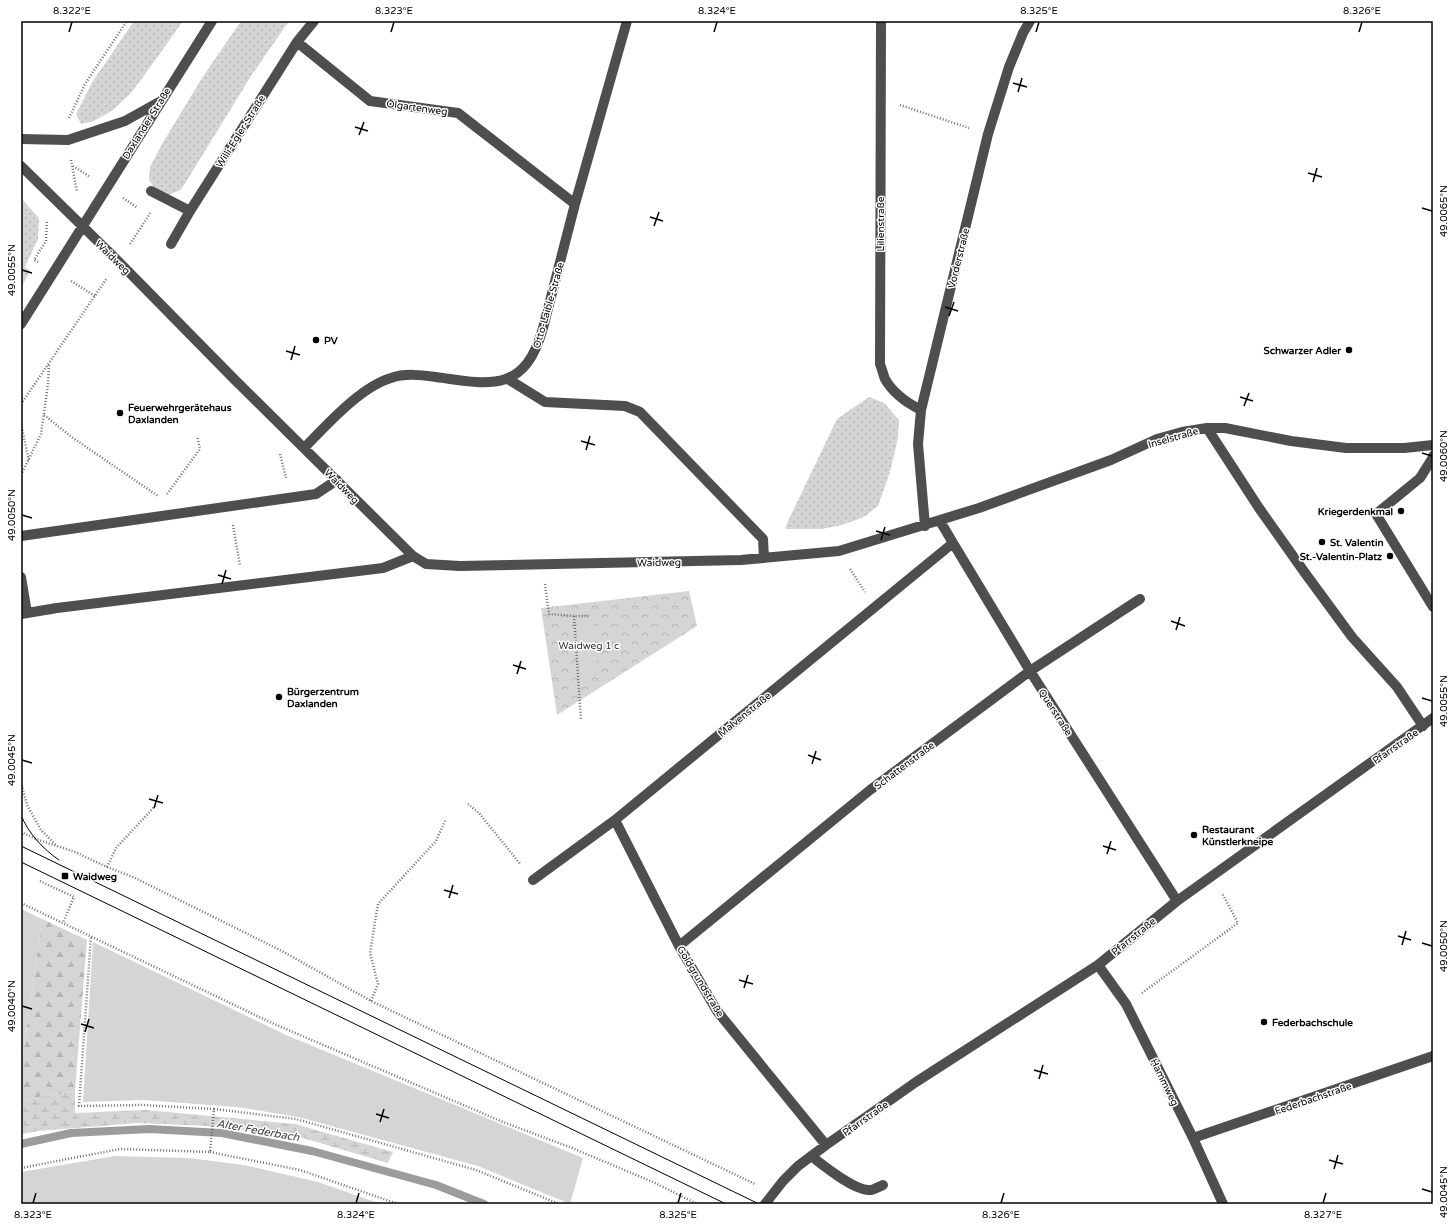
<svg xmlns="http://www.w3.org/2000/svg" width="1454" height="1225" font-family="'Varela Round',sans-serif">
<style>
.grass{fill:url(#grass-dots)}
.forest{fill:url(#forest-firs)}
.wetland{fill:url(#wetland-marsh)}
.park{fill:url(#park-crowns)}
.garden{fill:#d5d5d5}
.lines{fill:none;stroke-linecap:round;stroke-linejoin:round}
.stream{stroke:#9c9c9c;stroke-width:8}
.path{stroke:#707070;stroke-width:2.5;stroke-dasharray:1 2;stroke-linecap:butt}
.minor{stroke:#4e4e4e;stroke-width:10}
.tram{stroke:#000;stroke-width:1}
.ticks{fill:none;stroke:#000;stroke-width:1.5}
.poi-dot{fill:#000;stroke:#fff;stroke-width:1.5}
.labels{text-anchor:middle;stroke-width:3;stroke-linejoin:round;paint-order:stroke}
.street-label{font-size:10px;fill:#000;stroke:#fff}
.poi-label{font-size:10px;font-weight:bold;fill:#000;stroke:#fff;text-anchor:start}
.park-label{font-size:10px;fill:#2c2c2c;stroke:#fff}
.water-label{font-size:11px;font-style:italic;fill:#3d3d3d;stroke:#fff}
.neatline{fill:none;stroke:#000;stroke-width:1.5}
.ticks-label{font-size:10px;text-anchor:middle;fill:#000}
</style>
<defs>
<pattern id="grass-dots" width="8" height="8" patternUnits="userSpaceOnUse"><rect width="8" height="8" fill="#d5d5d5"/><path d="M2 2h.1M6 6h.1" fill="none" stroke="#b5b5b5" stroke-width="1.8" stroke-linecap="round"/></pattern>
<pattern id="forest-firs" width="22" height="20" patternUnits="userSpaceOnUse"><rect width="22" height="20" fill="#d5d5d5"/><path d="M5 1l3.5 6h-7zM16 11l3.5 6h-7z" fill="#b5b5b5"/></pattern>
<pattern id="wetland-marsh" width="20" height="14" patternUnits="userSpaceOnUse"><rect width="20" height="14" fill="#d5d5d5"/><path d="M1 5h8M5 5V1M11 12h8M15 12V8" fill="none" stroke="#b5b5b5"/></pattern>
<pattern id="park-crowns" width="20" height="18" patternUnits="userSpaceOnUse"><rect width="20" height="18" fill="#d5d5d5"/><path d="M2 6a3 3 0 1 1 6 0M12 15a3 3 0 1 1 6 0" fill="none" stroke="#b5b5b5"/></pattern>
</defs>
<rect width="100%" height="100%" fill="#fff"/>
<!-- grass -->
<path class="grass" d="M134 21H183L151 66 131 93 113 110 94 121 81 124 76 114 93 81Z
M241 21H289L251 76 181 190 168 195 154 187 149 180 150 167 162 144 202 78Z
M21 198 39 218 38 239 25 267 30 271 21 288Z
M869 397 884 403 899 420 898 438 890 472 878 506 864 517 842 525 822 529H785L789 519 837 419Z"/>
<!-- forest -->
<path class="forest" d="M42 919 87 940 75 1091 21 1101V1069Z"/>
<!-- wetland -->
<path class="wetland" d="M75 1091V1113L146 1110 295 1124 393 1152 388 1163 296 1136 208 1126 137 1123 39 1131 21 1134V1101Z"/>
<!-- park -->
<path class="park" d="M689 591 697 626 557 715 541 608Z"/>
<!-- garden -->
<path class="garden" d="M593 621 598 675 582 676 577 622Z
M21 909 42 919 21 1069Z
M93 942 286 1035 583 1158 570 1204 478 1166 298 1117 237 1107 143 1100 83 1102Z
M115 1156 189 1158 244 1165 318 1182 381 1204H21V1172Z"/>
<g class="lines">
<!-- stream -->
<path class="stream" d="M21 1144 71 1133 149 1129 222 1133 312 1151 436 1185 484 1204"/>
<!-- path -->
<path class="path" d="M900 105 969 128
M69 118 85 84 127 21
M71 160 77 192
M73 166 90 177
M123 198 138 208
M130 244 151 212
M38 262 34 260 46 241 47 220
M71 281 95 296
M21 404 107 278
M44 415 73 438 158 496
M21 424 29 461
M280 454 286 478
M21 475 41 434 48 384 49 365
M167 494 200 449 197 436
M233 525 240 566
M850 569 865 592
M545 584 549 614 574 616H590
M574 616 581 720
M21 782 27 805 41 830 57 846
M468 804 479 813 521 865
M21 832 36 839 75 852 107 867 133 877 282 951 371 1001 755 1184
M107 867 116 848 157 804
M40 881 74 897 63 923
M21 903 272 1023 503 1122 572 1148 653 1182 697 1204
M1142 993 1238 923 1222 893
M371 1001 378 984 370 953 378 904 436 841 446 819
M214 1109 296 1119 476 1170 559 1204
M210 1152 300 1170 398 1204
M21 1168 120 1149 210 1152 214 1109 142 1105 79 1106 91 936"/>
<!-- minor -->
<path class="minor" d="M881 21 880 364C882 369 883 374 885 379 893 393 907 403 921 410
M297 42 370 101 458 113 575 204
M21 139 68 140 125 121 159 102
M21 166 118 261 235 380 413 556 426 564 460 566 741 560 839 551 979 508 1111 460 1157 439 1182 432 1207 428H1225L1291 441 1346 448H1404L1433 445
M151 191 190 211
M171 244 190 211 297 42 314 21
M21 324 212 21
M508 379 545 402 625 406 640 412 763 539 764 558
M1207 428 1259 508 1305 573 1352 637 1397 687 1423 726
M304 448C326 426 360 387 391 378 405 373 421 375 436 377 490 385 525 393 543 328L575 204 627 21
M1433 456 1432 459 1420 478 1376 514 1433 607
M940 521 953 543 1030 671 1177 901
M925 526 918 444 921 410 988 134 1009 67 1023 33 1030 21
M21 536 316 494 337 480
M21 577 27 613
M21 614 57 608 383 568 413 556
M615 820 679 946 717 1011 826 1145
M533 880 615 820 953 543
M679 946 870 790 1030 671 1140 599
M1098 965 1126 1004 1193 1138 1223 1204
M1193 1138 1433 1056
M811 1156C824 1166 852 1189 868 1190 873 1191 878 1187 883 1185
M765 1204 783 1181 798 1166 826 1145 916 1082 1098 965 1177 901 1433 718"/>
<!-- tram -->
<path class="tram" d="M21 815C28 833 43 849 59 860
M21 846 759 1204
M21 862 726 1204"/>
</g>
<!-- ticks -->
<path class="ticks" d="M69 32 72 22M391 32 394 22M714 32 717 22M1036 32 1039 22M1359 32 1362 22M1013 83 1027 87M1018 92 1022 78M355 127 368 131M359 135 364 122M1308 173 1322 177M1313 182 1317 168M1422 208 1432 211M650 217 663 221M654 226 659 212M22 270 32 273M945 307 958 311M949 316 954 302M286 351 300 355M291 360 295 346M1240 397 1253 401M1244 406 1249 393M581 441 595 445M586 450 590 436M1422 453 1432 456M22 515 32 518M876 531 890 535M881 540 885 527M218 575 231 579M222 584 226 570M1171 621 1185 626M1176 630 1180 617M513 665 526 669M517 674 521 661M1422 698 1432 701M808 755 821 760M22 760 32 763M812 764 816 751M149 799 163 803M154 808 158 795M1103 846 1116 850M1107 854 1111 841M444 890 458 894M449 898 453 885M1398 936 1411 940M1422 943 1432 946M1402 945 1406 931M739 980 753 984M744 988 748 975M22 1006 32 1009M81 1024 94 1028M85 1032 89 1019M1034 1070 1048 1074M1039 1079 1043 1065M376 1114 389 1118M380 1122 384 1109M1329 1160 1343 1164M1334 1169 1338 1155M1422 1189 1432 1192M33 1203 36 1193M356 1203 359 1193M678 1203 681 1193M1001 1203 1004 1193M1323 1203 1326 1193"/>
<!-- markers -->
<g class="poi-dot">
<circle cx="316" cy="340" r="4"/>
<circle cx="1349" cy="350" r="4"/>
<circle cx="120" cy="413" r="4"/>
<circle cx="1401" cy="511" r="4"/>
<circle cx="1322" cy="542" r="4"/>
<circle cx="1390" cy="556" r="4"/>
<circle cx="279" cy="697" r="4"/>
<circle cx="1194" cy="835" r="4"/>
<rect x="61" y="872" width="8" height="8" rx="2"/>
<circle cx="1264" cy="1022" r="4"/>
</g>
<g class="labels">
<!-- street labels -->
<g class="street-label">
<text transform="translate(417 107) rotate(8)" y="4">Ölgartenweg</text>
<text transform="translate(146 123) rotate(-58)" y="4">Daxlander Straße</text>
<text transform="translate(240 131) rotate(-58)" y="4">Willi-Egler-Straße</text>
<text transform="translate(880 224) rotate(-90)" y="4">Lilienstraße</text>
<text transform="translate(113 257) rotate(44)" y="4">Waidweg</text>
<text transform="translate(958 258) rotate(-76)" y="4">Vorderstraße</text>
<text transform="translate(548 305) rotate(-74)" y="4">Otto-Laible-Straße</text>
<text transform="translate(1173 437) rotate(-16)" y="4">Inselstraße</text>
<text transform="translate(342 486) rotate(45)" y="4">Waidweg</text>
<text transform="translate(659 562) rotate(-1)" y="4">Waidweg</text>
<text transform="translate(1056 712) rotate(57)" y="4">Querstraße</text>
<text transform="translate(744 714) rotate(-39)" y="4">Malvenstraße</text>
<text transform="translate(1395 746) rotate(-35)" y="4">Pfarrstraße</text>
<text transform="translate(904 765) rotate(-37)" y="4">Schattenstraße</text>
<text transform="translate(1133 936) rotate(-39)" y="4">Pfarrstraße</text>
<text transform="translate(701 981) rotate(59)" y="4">Goldgrundstraße</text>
<text transform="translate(1165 1082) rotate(64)" y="4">Hammweg</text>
<text transform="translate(1313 1098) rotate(-19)" y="4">Federbachstraße</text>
<text transform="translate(865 1118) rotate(-35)" y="4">Pfarrstraße</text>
</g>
<!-- poi labels -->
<g class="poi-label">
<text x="324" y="344">PV</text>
<text x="1341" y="354" text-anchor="end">Schwarzer Adler</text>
<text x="128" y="411">Feuerwehrgerätehaus<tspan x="128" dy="12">Daxlanden</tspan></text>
<text x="1393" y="515" text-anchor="end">Kriegerdenkmal</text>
<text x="1330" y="546">St. Valentin</text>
<text x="1382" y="560" text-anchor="end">St.-Valentin-Platz</text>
<text x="287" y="695">Bürgerzentrum<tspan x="287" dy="12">Daxlanden</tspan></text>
<text x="1202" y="833">Restaurant<tspan x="1202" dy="12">Künstlerkneipe</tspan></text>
<text x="73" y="880">Waidweg</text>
<text x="1272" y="1026">Federbachschule</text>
</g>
<!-- park labels -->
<g class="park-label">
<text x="589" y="649">Waidweg 1 c</text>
</g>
<!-- water labels -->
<g class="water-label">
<text transform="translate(258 1130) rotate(10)" y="4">Alter Federbach</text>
</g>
</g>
<!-- border -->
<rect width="1454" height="1225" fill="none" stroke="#ffffff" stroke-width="44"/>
<rect x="22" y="22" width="1410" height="1181" class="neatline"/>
<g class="ticks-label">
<text x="72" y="14">8.322°E</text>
<text x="394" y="14">8.323°E</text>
<text x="717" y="14">8.324°E</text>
<text x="1039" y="14">8.325°E</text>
<text x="1362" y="14">8.326°E</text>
<text transform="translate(1443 211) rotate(-90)" y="4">49.0065°N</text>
<text transform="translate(11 270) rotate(-90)" y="4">49.0055°N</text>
<text transform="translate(1443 456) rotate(-90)" y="4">49.0060°N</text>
<text transform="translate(11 515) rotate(-90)" y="4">49.0050°N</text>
<text transform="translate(1443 701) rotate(-90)" y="4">49.0055°N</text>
<text transform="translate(11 760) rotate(-90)" y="4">49.0045°N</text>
<text transform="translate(1443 946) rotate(-90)" y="4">49.0050°N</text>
<text transform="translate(11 1006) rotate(-90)" y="4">49.0040°N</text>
<text transform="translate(1443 1192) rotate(-90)" y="4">49.0045°N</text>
<text x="33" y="1218">8.323°E</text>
<text x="356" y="1218">8.324°E</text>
<text x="678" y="1218">8.325°E</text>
<text x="1001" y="1218">8.326°E</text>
<text x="1323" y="1218">8.327°E</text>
</g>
</svg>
